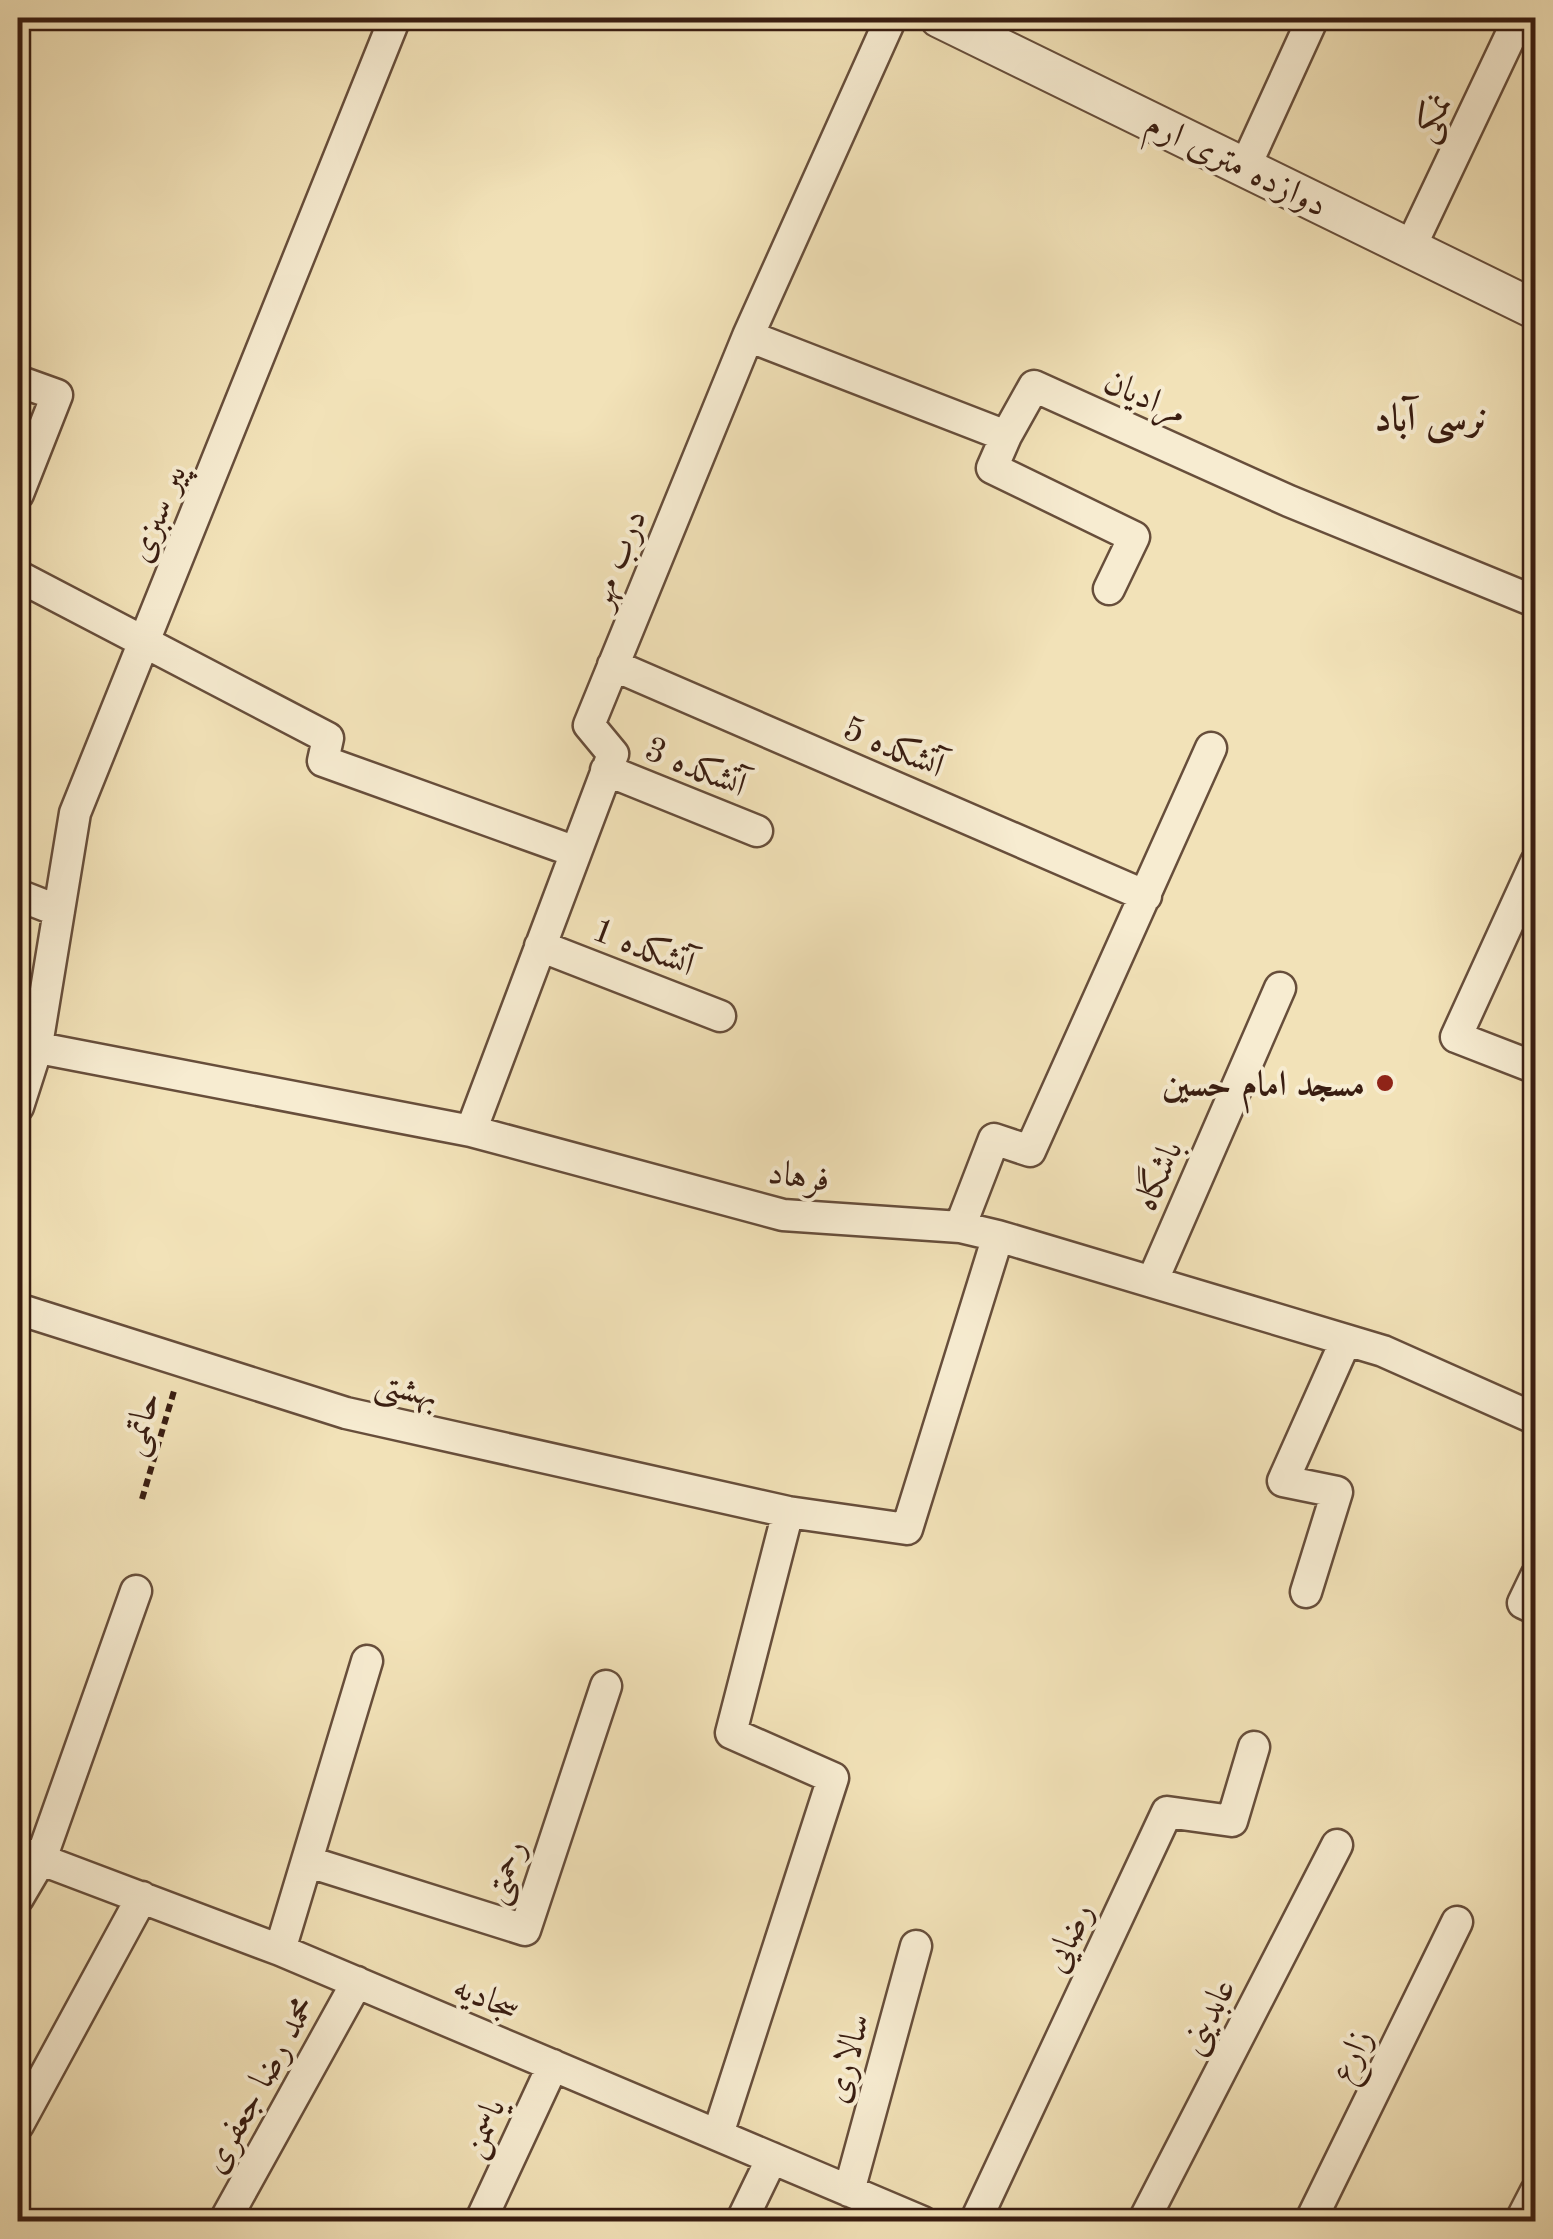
<svg xmlns="http://www.w3.org/2000/svg" width="1553" height="2239" font-family="'Old Standard TT',Amiri,serif">
<style>
.lines{fill:none;stroke-linecap:round;stroke-linejoin:round}
.minor-casing{stroke:#674e3b;stroke-width:35}
.tertiary-casing{stroke:#674e3b;stroke-width:42}
.path{stroke:#391d11;stroke-width:6;stroke-dasharray:8 5;stroke-linecap:butt}
.minor{stroke:#f7ecd1;stroke-width:30}
.tertiary{stroke:#f7ecd1;stroke-width:38}
.poi-dot{fill:#8f2418;stroke:#f7ecd1;stroke-width:4}
.labels{text-anchor:middle;stroke-width:8;stroke-linejoin:round;paint-order:stroke}
.street-label{font-size:35px;fill:#391d11;stroke:#f7ecd1}
.poi-label{font-size:35px;font-weight:bold;fill:#391d11;stroke:#f7ecd1;text-anchor:end}
.neighbourhood-label{font-size:38px;font-weight:bold;fill:#391d11;stroke:#f7ecd1}
</style>
<rect width="100%" height="100%" fill="#f2e2b8"/>
<filter id="stains"><feTurbulence type="fractalNoise" baseFrequency=".002" numOctaves="4"/><feColorMatrix values="0 0 0 0 .2 0 0 0 0 .09 0 0 0 0 .02 0 0 0 .5 -.17"/></filter>
<radialGradient id="worn" r=".72"><stop offset=".6" stop-color="#630" stop-opacity="0"/><stop offset="1" stop-color="#630" stop-opacity=".3"/></radialGradient>
<g class="lines">
<!-- minor casing -->
<g class="minor-casing">
<path id="minor" d="M1245 167 1313 18
M1410 248 1519 18
M748 336 1006 436 1034 386 1289 501 1536 602
M18 381 57 395 18 494
M1006 436 992 468 1134 537 1109 589
M18 576 328 738 323 761 576 852
M613 665 1146 896
M606 770 757 831
M1536 862 1456 1037 1536 1068
M18 895 59 911
M540 946 720 1016
M18 1044 471 1131 783 1215 960 1227 998 1236 1383 1351 1536 1419
M18 1107 36 1051 75 813 395 18
M471 1131 613 754 589 725 748 336 891 18
M960 1227 994 1139 1030 1151 1211 748
M1152 1282 1280 988
M18 1309 346 1413 788 1512 907 1529 998 1236
M1536 1576 1523 1603 1536 1609
M1306 1592 1337 1492 1283 1481 1346 1340
M18 1851 280 1950 923 2222
M309 1862 525 1930 606 1686
M18 1898 41 1859 136 1591
M280 1950 367 1661
M18 2125 142 1897
M718 2134 833 1778 731 1733 788 1512
M849 2191 916 1946
M224 2222 357 1982
M480 2222 553 2065
M741 2222 772 2158
M975 2222 1167 1812 1232 1821 1254 1747
M1143 2222 1337 1845
M1310 2222 1457 1922
M1520 2222 1536 2191"/>
</g>
<!-- tertiary casing -->
<g class="tertiary-casing">
<path id="tertiary" d="M939 18 1536 310"/>
</g>
<!-- path -->
<path class="path" d="M142 1499 174 1391"/>
<!-- minor -->
<use href="#minor" class="minor"/>
<!-- tertiary -->
<use href="#tertiary" class="tertiary"/>
</g>
<!-- markers -->
<circle class="poi-dot" cx="1385" cy="1083" r="10"/>
<g class="labels">
<!-- street labels -->
<g class="street-label">
<text transform="translate(1431 117) rotate(-65)" y="12">نمکی</text>
<text transform="translate(1237 163) rotate(26)" y="12">دوازده متری ارم</text>
<text transform="translate(1146 396) rotate(24)" y="12">مرادیان</text>
<text transform="translate(156 513) rotate(-68)" y="12">پیر سبزی</text>
<text transform="translate(616 558) rotate(-68)" y="12">درب مهر</text>
<text transform="translate(894 746) rotate(23)" y="12">آتشکده 5</text>
<text transform="translate(696 766) rotate(22)" y="12">آتشکده 3</text>
<text transform="translate(644 946) rotate(21)" y="12">آتشکده 1</text>
<text transform="translate(799 1175) rotate(8)" y="12">فرهاد</text>
<text transform="translate(1157 1175) rotate(-66)" y="12">باشگاه</text>
<text transform="translate(407 1388) rotate(13)" y="12">بهشتی</text>
<text transform="translate(139 1423) rotate(-73)" y="12">حاتمی</text>
<text transform="translate(503 1871) rotate(-69)" y="12">رحمتی</text>
<text transform="translate(1067 1937) rotate(-65)" y="12">رضایی</text>
<text transform="translate(487 1997) rotate(23)" y="12">سجادیه</text>
<text transform="translate(1207 2016) rotate(-63)" y="12">عابدینی</text>
<text transform="translate(1350 2055) rotate(-64)" y="12">زارع</text>
<text transform="translate(846 2058) rotate(-75)" y="12">سالاری</text>
<text transform="translate(258 2084) rotate(-61)" y="12">محمد رضا جعفری</text>
<text transform="translate(482 2127) rotate(-65)" y="12">یاسمن</text>
</g>
<!-- poi labels -->
<g class="poi-label">
<text x="1365" y="1095">مسجد امام حسین</text>
</g>
<!-- neighbourhood labels -->
<g class="neighbourhood-label">
<text x="1431" y="430">نرسی آباد</text>
</g>
</g>
<!-- margin -->
<rect width="1553" height="2239" fill="none" stroke="#f2e2b8" stroke-width="60"/>
<rect x="20" y="20" width="1513" height="2199" fill="none" stroke="#391d11" stroke-width="5"/>
<rect x="30" y="30" width="1493" height="2179" fill="none" stroke="#391d11" stroke-width="2.5"/>
<rect width="100%" height="100%" filter="url(#stains)"/>
<rect width="100%" height="100%" fill="url(#worn)"/>
</svg>
